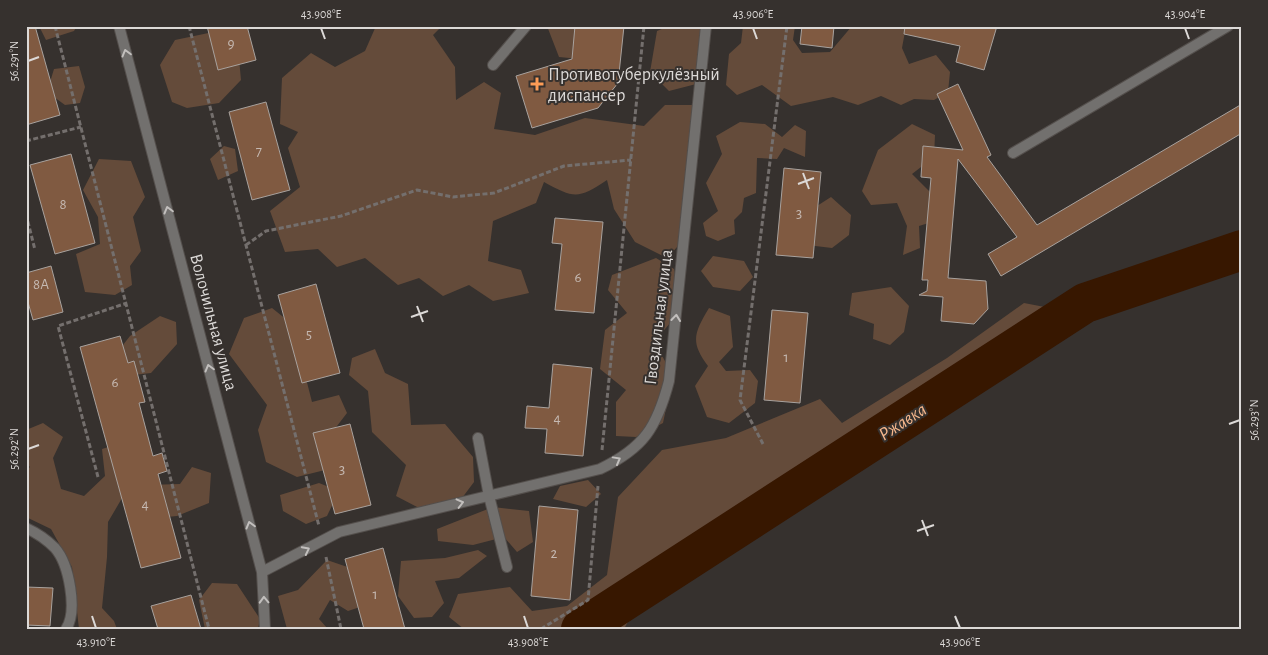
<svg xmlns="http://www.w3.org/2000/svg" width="1268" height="655" font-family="'Alegreya Sans',sans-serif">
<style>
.green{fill:#644b3a}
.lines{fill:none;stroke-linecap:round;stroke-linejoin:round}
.river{stroke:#371700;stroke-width:40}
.building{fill:#805a41;stroke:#a8a29e}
.service-casing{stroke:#544f4c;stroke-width:12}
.tertiary-casing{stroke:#544f4c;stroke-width:12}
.path{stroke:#746f6d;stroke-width:3;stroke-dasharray:5 2.5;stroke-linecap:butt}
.service{stroke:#72706e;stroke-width:10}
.tertiary{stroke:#72706e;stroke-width:10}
.oneway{stroke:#c2bfbd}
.ticks{fill:none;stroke:#dcd9d7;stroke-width:2}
.poi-dot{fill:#fd9c56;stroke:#36312e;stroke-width:2}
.labels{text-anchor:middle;stroke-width:4;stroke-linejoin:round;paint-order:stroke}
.number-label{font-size:15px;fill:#c5b9b2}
.poi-label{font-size:18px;fill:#dcd9d7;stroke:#36312e;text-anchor:start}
.street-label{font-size:18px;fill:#dcd9d7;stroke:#36312e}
.water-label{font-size:19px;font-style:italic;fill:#f7b88d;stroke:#36312e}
.neatline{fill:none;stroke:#dcd9d7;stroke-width:2}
.ticks-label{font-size:12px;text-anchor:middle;fill:#dcd9d7}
</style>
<rect width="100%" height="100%" fill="#36312e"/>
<!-- green -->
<path class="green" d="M39 26H77L74 31 46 40Z
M376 26H442L433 35 455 67 456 100 484 82 501 93 494 129 535 135 585 118 644 126 665 105H693L700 127 686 167 678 246 667 258 635 242 614 209 607 180C578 199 575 199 544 182L536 203 493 221 488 261 521 270 529 293 493 301 469 285 443 296 419 278 398 285 365 258 337 267 318 249 285 252 270 211 300 187 288 148 298 132 280 124 282 78 311 53 335 67 365 51Z
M547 26H607L580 59 559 57Z
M669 26H699L707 54 704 82 669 91 650 72 657 31Z
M743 26H795L793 40 802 53 830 52 852 26H906L902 48 909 64 936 55 950 72 948 92 934 100 914 99 901 105 881 96 858 105 833 97 791 106 762 85 737 95 726 85 729 54 741 43Z
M218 31 238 48 241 80 219 103 187 108 172 102 160 65 175 40Z
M79 66 85 87 80 103 65 105 47 92 54 69Z
M740 122 765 124 782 137 795 125 806 131 805 157 784 148 777 159 757 158 756 193 744 198 742 212 734 220 735 234 718 241 706 236 703 223 718 211 706 183 722 154 716 136Z
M912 124 935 135 934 157 912 174 939 201 935 221 919 226 920 248 903 255 907 226 897 203 871 205 862 191 878 150Z
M224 146 235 149 238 171 218 180 210 159Z
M99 159 131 161 145 197 133 217 141 251 130 266 132 285 115 295 85 292 76 254 100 244 98 217 83 190Z
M831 197 851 215 849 235 832 248 807 245 806 213Z
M713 256 744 261 753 277 740 291 713 287 701 271Z
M656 258 674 269 682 309 654 342 673 375 663 423 636 437 616 436V402L626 390 600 369 605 330 627 313 608 290 612 275Z
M891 287 909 306 904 332 890 345 873 339 874 324 849 315 852 293Z
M1024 303 1055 309 1056 325 961 390 795 495 765 504 732 538 644 592 624 629H464L449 617 458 594 510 587 532 611 567 606 607 575 618 497 662 450 726 438 820 399 842 423 947 358Z
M272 308 302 332 300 355 312 402 339 395 347 413 327 439 333 468 297 477 266 462 258 430 267 405 229 354 244 318Z
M709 308 730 316 733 347 719 362 726 371 750 370 758 381 755 403 729 423 707 417 695 386 708 366C690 342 694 333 709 308Z
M160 316 176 322 177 344 151 373 125 376 112 359 130 336Z
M375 349 385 373 408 384 411 425 445 424 473 457 474 482 462 498 419 508 396 496 406 465 372 432 368 391 349 375 352 358Z
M43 423 63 437 53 458 61 489 84 496 105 476 102 449 147 435 155 463 135 476 108 522 107 557 102 608 114 621 117 629H79L72 567 51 529 26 517V471L30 467 26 463V430Z
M192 467 211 473 209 503 177 516 156 518 147 485 180 484Z
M588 480 601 494 586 507 553 499 560 486Z
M319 483 339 491 327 516 306 524 283 511 280 495Z
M493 507 529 511 533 542 517 552 504 537 473 545 438 541 437 529Z
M478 550 487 556 459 578 435 581 444 603 432 617 414 618 398 596 401 561 445 558Z
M327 560 362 572 372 603 348 611 330 600 319 619 328 629H287L278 596 298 590Z
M212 583 237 584 260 619 258 629H205L199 600Z"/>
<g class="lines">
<!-- river -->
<path class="river" d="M581 629 1085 303 1242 250"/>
</g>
<!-- building -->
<path class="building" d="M26 26H35L60 115 26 125Z
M207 26H247L256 60 218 70Z
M575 26H624L618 83 598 108 532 128 516 76 572 59Z
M802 26H834L832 48 800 44Z
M905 26H997L984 70 956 62 960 46 904 34Z
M958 84 991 155 987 157 1037 225 1242 104V133L1001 276 988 254 1017 237 958 159 948 278 986 281 988 309 974 324 941 321 943 297 919 295 927 291 928 280H922L931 178 921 177 923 146 963 150 937 94Z
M266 102 290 190 252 200 229 112Z
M71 154 95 243 55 254 30 165Z
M784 168 821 172 813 258 776 255Z
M555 218 603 222 594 313 555 310 562 244 552 243Z
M51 266 63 312 33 320 26 295V273Z
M316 284 340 373 302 383 278 295Z
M772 310 808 313 800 403 764 400Z
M120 336 128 363 134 361 145 402 139 403 153 456 162 453 167 471 158 474 181 558 141 568 80 347Z
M553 364 592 368 583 456 545 453 547 429 525 428 527 406 549 408Z
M350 424 371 505 335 514 313 433Z
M539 506 578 510 570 600 531 596Z
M383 548 405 629H364L345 559Z
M26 587 53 588 50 626 26 625Z
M191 595 201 629H158L151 606Z"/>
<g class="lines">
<!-- service casing -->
<g class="service-casing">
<path id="service" d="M493 65 526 26
M1013 153 1228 26
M478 438 489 496 507 567
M26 528C37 533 46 539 55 548 69 564 78 611 66 629"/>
</g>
<!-- tertiary casing -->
<g class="tertiary-casing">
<path id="tertiary" d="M119 26 262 572 265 629
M262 572 339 532 600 469C644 448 657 427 669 381L706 26"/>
</g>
<!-- path -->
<path class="path" d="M55 26 209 629
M189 26 319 526
M26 141 81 127
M26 214 35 250
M246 245 266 231 341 216 417 190 453 197 494 193 564 166 631 160
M763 444 740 400 787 26
M602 450 644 26
M98 477 58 326 127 303
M326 557 341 629
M541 629 588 600 598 486"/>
<!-- service -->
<use href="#service" class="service"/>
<!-- tertiary -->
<use href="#tertiary" class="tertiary"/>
</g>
<!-- one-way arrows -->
<defs><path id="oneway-chevron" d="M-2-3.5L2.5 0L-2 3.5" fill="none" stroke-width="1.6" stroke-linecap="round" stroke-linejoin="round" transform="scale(1.25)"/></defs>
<g class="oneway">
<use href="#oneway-chevron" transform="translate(126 53) rotate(-105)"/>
<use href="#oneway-chevron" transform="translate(168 210) rotate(-105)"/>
<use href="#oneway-chevron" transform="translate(676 318) rotate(-84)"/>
<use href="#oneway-chevron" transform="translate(209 368) rotate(-105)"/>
<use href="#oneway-chevron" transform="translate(617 460) rotate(-29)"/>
<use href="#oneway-chevron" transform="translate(460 503) rotate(-14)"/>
<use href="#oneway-chevron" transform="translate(250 525) rotate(-105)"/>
<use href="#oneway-chevron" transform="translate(306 550) rotate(-27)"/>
<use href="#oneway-chevron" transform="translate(264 600) rotate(-92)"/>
</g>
<!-- ticks -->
<path class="ticks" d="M321 28 325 39M753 28 757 39M1185 28 1189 39M28 61 39 57M803 173 809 189M798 184 814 178M417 306 423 322M411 317 428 311M1229 424 1240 420M28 449 39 445M922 520 928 536M917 531 934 525M92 616 96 628M524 616 528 628M955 616 960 628"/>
<!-- markers -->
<path class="poi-dot" d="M534.5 76.5h5v5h5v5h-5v5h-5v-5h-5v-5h5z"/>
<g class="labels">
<!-- number labels -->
<g class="number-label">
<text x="231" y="48">9</text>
<text x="259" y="156">7</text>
<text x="63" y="209">8</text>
<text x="799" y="218">3</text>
<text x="578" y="282">6</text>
<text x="41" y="289">8А</text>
<text x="309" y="339">5</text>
<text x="786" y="362">1</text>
<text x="115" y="387">6</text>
<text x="557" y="423">4</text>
<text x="342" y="474">3</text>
<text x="145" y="509">4</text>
<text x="554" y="558">2</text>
<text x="375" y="599">1</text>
</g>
<!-- poi labels -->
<g class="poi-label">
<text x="548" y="80">Противотуберкулёзный<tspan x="548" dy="21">диспансер</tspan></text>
</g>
<!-- street labels -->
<g class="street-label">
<text transform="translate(658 317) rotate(-83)" y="6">Гвоздильная улица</text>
<text transform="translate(214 322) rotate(75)" y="6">Волочильная улица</text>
</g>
<!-- water labels -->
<g class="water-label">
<text transform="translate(902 421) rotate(-33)" y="7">Ржавка</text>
</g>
</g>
<!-- border -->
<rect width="1268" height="655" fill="none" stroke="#36312e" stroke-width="55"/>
<rect x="28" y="28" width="1212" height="600" class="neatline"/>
<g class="ticks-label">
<text x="321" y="18">43.908°E</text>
<text x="753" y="18">43.906°E</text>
<text x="1185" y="18">43.904°E</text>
<text transform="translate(14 61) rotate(-90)" y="4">56.291°N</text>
<text transform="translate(1254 420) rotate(-90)" y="4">56.293°N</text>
<text transform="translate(14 449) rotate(-90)" y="4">56.292°N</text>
<text x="96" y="646">43.910°E</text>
<text x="528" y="646">43.908°E</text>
<text x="960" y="646">43.906°E</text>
</g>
</svg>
